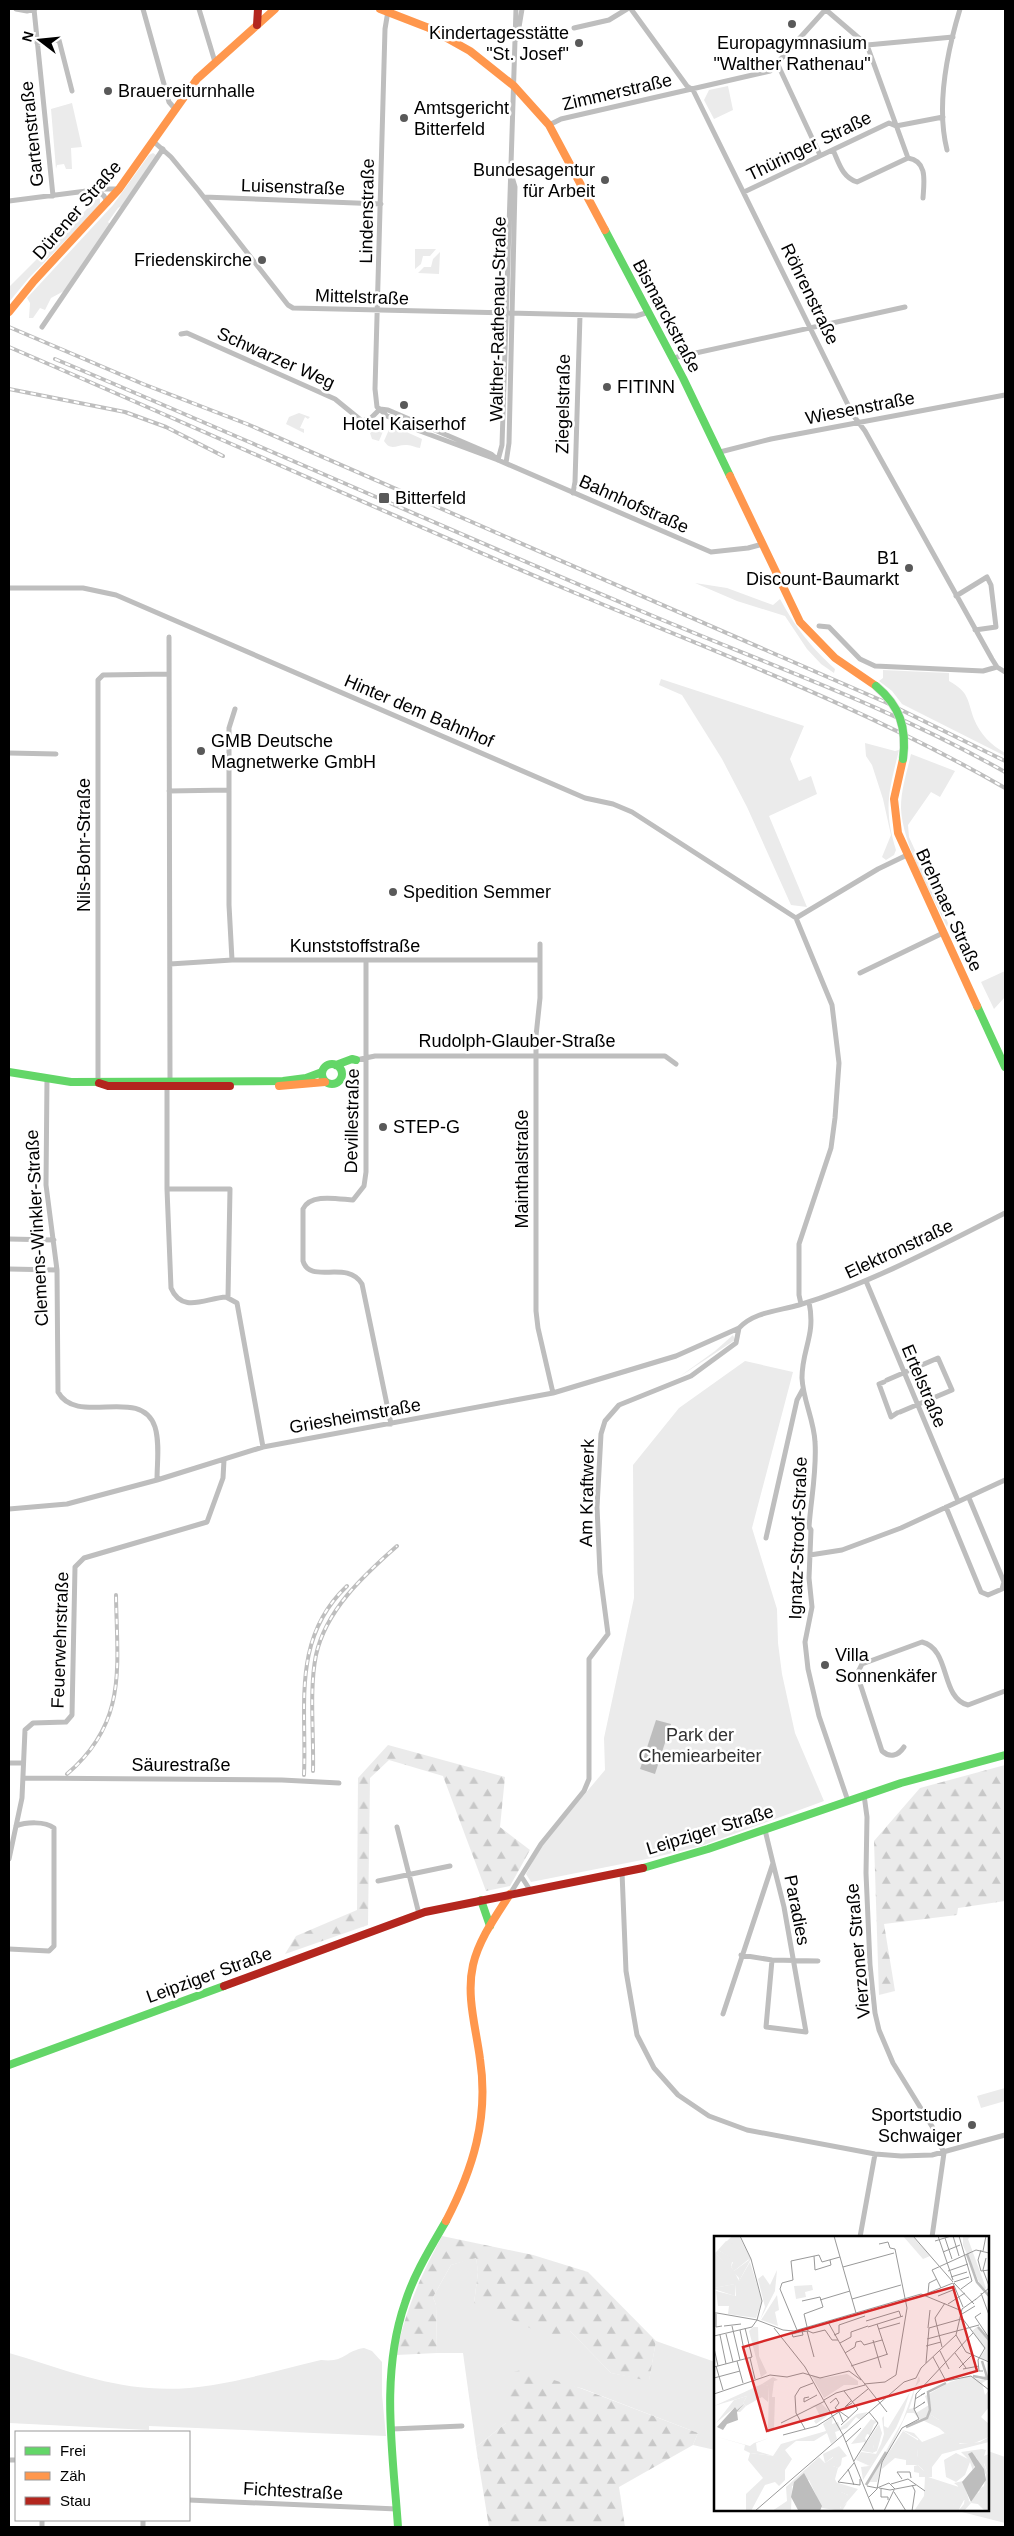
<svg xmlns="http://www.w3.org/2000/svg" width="1014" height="2536" font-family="Helvetica,sans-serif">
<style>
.green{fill:#ebebeb}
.forest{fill:url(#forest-firs)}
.water{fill:#bdbdbd}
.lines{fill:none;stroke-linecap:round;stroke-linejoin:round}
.street{stroke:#bebebe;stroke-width:5}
.fast{stroke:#63d668;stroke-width:8}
.slow{stroke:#ff974d;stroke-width:8}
.jam{stroke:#b3261e;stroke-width:8}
.rail-casing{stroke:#bebebe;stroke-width:4}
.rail{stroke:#fff;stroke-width:2;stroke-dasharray:5.5;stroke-linecap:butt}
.fast-bridge-casing{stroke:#dbdbdb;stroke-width:9;stroke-linecap:butt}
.fast-bridge{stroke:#63d668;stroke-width:8}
.poi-dot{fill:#595959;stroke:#fff;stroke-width:2}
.labels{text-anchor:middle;stroke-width:5;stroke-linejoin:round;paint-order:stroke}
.poi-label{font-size:18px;fill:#000;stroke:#fff;text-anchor:start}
.street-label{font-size:18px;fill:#000;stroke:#fff}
.park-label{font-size:18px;fill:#313131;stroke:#fff}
.inset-river{fill:none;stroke:#bdbdbd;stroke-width:2.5}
.inset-road{fill:none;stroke:#999;stroke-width:1}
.view{fill:#d62828;fill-opacity:0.15;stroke:#d62828;stroke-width:2.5}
.inset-edge{fill:none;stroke:#000;stroke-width:2.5}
</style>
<defs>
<pattern id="forest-firs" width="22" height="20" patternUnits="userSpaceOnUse" patternTransform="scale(1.25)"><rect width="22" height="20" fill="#ebebeb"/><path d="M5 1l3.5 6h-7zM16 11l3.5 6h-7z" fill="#c8c8c8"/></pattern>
</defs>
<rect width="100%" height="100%" fill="#fff"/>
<!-- green -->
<path class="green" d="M728 86 733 110 714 119 704 100 709 90Z
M72 103 82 147 71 148 72 169H66L64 164 57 165 56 169 51 109Z
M153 153 156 155 122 206 118 208 108 222 110 224 64 291 51 298 45 310 40 308 33 318H29L30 303 27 298 113 205 149 155Z
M97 197 100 199V205L28 279 9 302V287L93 203 90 198Z
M415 249H436L430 256H423L421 264 415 269Z
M440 252 439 274 418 273 424 267H431L433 259Z
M299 413 310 417 308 419 305 417 300 428 304 429V433L286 424 289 417Z
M383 423 386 424 379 441 372 439 370 433Z
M391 425 422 439 420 448C416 448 412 445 407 445 397 444 391 452 384 441Z
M695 583 727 588 773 605 780 599C796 628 810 646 835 669L834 673 821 664 807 649 785 616 737 601Z
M883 670 949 673V681C969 692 967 699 974 719 980 734 991 745 1005 753V756L902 704 892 691 879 681 883 678Z
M661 679 804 726 790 759 799 781 811 776 817 794 769 816 807 907 791 905 747 807 722 759 682 695 659 685Z
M865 743 895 751 899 750C889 791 883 808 896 850L894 855 886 860 882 857 891 835 883 799 872 765 866 756Z
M911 754 955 771 940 797 931 792 908 825 909 837 948 923 947 927C932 894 902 844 901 808 901 789 907 772 911 754Z
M1005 971V997L994 1009 981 982Z
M733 1335 735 1340 679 1377 715 1351Z
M745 1361 793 1372 752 1528 777 1609 778 1643 782 1674 795 1733 824 1801 701 1846 652 1858 531 1882 526 1874 542 1845 605 1770 604 1738 634 1598 633 1465 679 1408Z
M1005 2088V2101L981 2108 977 2096Z
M476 2257 478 2272 474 2303 570 2331 611 2373 649 2380 656 2341 715 2362V2450L693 2445 698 2433 581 2388 506 2374V2423L476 2447 463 2353H437L436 2305 433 2297 451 2265Z
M364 2348 372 2351 382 2362V2395L386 2436 149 2426V2430L9 2423V2353C54 2366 101 2385 149 2388 206 2393 265 2373 321 2360 345 2363 344 2351 364 2348Z
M988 2451 1005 2457V2523L954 2510H988Z"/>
<!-- forest -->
<path class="forest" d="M388 1745 505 1777 500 1827 530 1850 510 1886 486 1891 443 1776 389 1760 370 1778 368 1925 285 1954 296 1936 357 1910 358 1778Z
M1005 1765V1901L958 1908 957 1915 884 1924 895 1991 879 1995 874 1841 920 1788Z
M442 2236 533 2255 588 2272 656 2341 649 2381 611 2373 570 2331 550 2337 474 2303 478 2272 476 2258 451 2265 433 2297 436 2305 437 2353 396 2355C406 2308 420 2278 442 2236Z
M521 2370 580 2388 698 2433 693 2445 619 2487 625 2527H489L476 2447 506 2423V2374Z"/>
<!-- water -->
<path class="water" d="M656 1720 671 1724 655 1774 640 1769Z"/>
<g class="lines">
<!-- street -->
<path class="street" d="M16 9 27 11 35 9
M34 9 53 196
M143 9 169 102 175 109
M199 9 215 62
M631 9 687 86 693 90 853 415 865 431 992 659 997 667 1005 672
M825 9 867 45 908 158
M388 11 385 29 375 389 377 407 387 416 420 431 498 460 711 552 748 548 763 544
M574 28 609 20 627 9
M517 39 522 9
M37 43 59 40 72 91
M867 45 953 37
M778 65 820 155
M549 125 561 119 770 71 826 9
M153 141 171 157 199 191 288 305 293 308 636 316 649 312
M833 150C839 163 842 177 857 182L908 158C928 161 924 182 923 198
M947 150C936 106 947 52 960 9
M98 191 104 196 108 203
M744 192 889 123 896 126 943 117
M204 197 381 204
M9 201 102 189H119
M42 327 163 149
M181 334 187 333 335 399 362 421 370 419 380 409
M673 358 905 307
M380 409 388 410 491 454 498 460
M720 452 771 439 1005 395
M498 460 502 445 516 9
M506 463 509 443 515 187 512 177
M573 493 575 482 580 315
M9 588H83L116 595 585 798 613 804 632 812 796 918
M956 596 987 577 991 585 996 627 975 630
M819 626 829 627 860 659 875 666 983 671 997 667
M169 637 170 1080
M9 753 56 754
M169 791 229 790
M796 918 832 1005 839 1063 835 1118 831 1148 799 1244V1295L801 1304
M796 918 878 869 907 855
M540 944V998L536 1036V1311L538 1328 553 1393
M232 960 229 905V728L235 709
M366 960V1172L364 1186 353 1200C338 1199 310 1193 303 1209V1261C310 1285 347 1259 362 1284L391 1424
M170 964 232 960H540
M860 973 943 933
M356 1060 375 1056H665L676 1064
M47 1078 46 1185 57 1270 58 1392C77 1427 141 1385 155 1427 160 1443 157 1463 157 1480
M98 1082V680L103 675 169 674
M167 1083V1189L171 1288C182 1314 206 1298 226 1297L237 1303 263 1447
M167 1189H230L228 1297
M9 1239 54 1240
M9 1269 57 1270
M866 1281 958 1501
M809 1302C816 1336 802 1348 802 1378 803 1400 814 1420 815 1442 817 1471 811 1498 809 1527L811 1530 809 1578 812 1607 805 1642 808 1669 819 1716 848 1801
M887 1380 938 1358 952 1390 900 1412
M884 1382 879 1384 891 1417 897 1413
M946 1507 981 1592 988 1595 1002 1589 1004 1582 969 1498
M9 1509 67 1504 157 1480 263 1447 553 1393 676 1356 739 1328
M766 1538 797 1400 803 1389
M810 1555 842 1550 901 1528 1005 1480
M904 1747C898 1756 890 1758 882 1751L857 1674 862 1664 922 1642C951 1649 940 1698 968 1705L1005 1691
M9 1763H23
M23 1778 282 1780 339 1783
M864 1795 867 1817 866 1873 870 1965 875 2013 879 2030 893 2063 933 2128 944 2153 932 2237
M397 1827 419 1914
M9 1859 22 1798 25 1730 33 1723 66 1722 72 1715 75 1567 84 1558 207 1522 223 1478 224 1460
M622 1872 626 1971 637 2035 654 2068 678 2095 709 2116 747 2130 875 2154 901 2156 932 2155 1005 2135
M521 1876 530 1890
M378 1881 450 1866
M510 1894 541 1844 584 1791 589 1779V1659L608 1634 600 1573 597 1507 601 1434 605 1421 619 1405 691 1376 736 1343 739 1328C754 1312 778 1311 799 1305 871 1283 938 1247 1005 1213
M9 1949 49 1951 54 1946V1828C45 1821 26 1822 16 1826
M741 1955 772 1960 818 1961
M772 1960 766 2027 806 2032 784 1907 773 1863
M723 2014 773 1863 765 1830
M860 2237 875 2154
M392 2429 462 2426
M9 2460H16
M189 2500 397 2509
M42 2527V2520
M143 2527V2520"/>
<!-- fast -->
<path class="fast" d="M605 230 683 378 730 476
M977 1006 1005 1067
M322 1074a10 10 0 1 1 20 0a10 10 0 1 1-20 0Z
M336 1065 352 1059 356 1060
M9 1072 71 1082 283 1081 306 1078 322 1072
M643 1868 708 1849 901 1783 1005 1755
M481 1900 490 1926
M9 2065 224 1986
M398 2527C393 2453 380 2375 405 2303 414 2274 431 2247 446 2221"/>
<!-- slow -->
<path class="slow" d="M380 9 429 28 470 51 514 86 549 125 605 230
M9 312 34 281 119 189 197 79 275 9
M730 476 800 622 835 658 876 686
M903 759 894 799 898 833 977 1006
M279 1086 325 1082
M446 2221C473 2169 489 2118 480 2059 476 2028 466 1996 473 1965 479 1939 496 1916 510 1894"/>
<!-- jam -->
<path class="jam" d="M257 25 258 9
M99 1083 108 1086H230
M224 1986 425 1912 643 1868"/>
<!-- rail casing -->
<g class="rail-casing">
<path id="rail" d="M9 327 143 384 247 424 885 702 1005 761
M9 347C193 426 376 509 561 587 710 650 865 707 1005 788
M55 359C248 440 440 526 634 608 758 661 887 705 1005 772
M9 389 125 412 166 427 223 456
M313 1771C314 1734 309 1690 316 1655 326 1610 363 1576 397 1546
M67 1774C128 1722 117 1667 116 1595
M304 1775C307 1706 291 1639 347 1586"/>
</g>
<!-- rail -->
<use href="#rail" class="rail"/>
<!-- fast-bridge casing -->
<g class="fast-bridge-casing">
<path id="fast-bridge" d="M876 686C900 706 907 728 903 759"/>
</g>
<!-- fast-bridge -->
<use href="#fast-bridge" class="fast-bridge"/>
</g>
<!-- markers -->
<g class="poi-dot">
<circle cx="792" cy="24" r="5"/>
<circle cx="579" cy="43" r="5"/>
<circle cx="108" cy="91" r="5"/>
<circle cx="404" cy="118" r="5"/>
<circle cx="605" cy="180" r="5"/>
<circle cx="262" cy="260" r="5"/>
<circle cx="607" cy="387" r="5"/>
<circle cx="404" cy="405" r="5"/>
<rect x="378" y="492" width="12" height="12" rx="2.5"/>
<circle cx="909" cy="568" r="5"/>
<circle cx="201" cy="751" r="5"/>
<circle cx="393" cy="892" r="5"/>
<circle cx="383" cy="1127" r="5"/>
<circle cx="825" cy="1665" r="5"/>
<circle cx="972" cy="2125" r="5"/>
</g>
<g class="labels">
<!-- poi labels -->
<g class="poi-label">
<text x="569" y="39" text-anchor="end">Kindertagesstätte<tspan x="569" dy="21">"St. Josef"</tspan></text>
<text x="792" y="49" text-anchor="middle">Europagymnasium<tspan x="792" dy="21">"Walther Rathenau"</tspan></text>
<text x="118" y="97">Brauereiturnhalle</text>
<text x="414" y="114">Amtsgericht<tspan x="414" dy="21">Bitterfeld</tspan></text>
<text x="595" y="176" text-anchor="end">Bundesagentur<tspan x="595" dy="21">für Arbeit</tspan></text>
<text x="252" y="266" text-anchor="end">Friedenskirche</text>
<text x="617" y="393">FITINN</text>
<text x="404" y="430" text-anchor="middle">Hotel Kaiserhof</text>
<text x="395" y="504">Bitterfeld</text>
<text x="899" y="564" text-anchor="end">B1<tspan x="899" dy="21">Discount-Baumarkt</tspan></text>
<text x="211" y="747">GMB Deutsche<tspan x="211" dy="21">Magnetwerke GmbH</tspan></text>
<text x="403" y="898">Spedition Semmer</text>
<text x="393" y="1133">STEP-G</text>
<text x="835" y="1661">Villa<tspan x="835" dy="21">Sonnenkäfer</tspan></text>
<text x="962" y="2121" text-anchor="end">Sportstudio<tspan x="962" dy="21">Schwaiger</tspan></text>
</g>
<!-- street labels -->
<g class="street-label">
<text transform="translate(617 92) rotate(-13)" y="6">Zimmerstraße</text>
<text transform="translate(32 134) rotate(-96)" y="6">Gartenstraße</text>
<text transform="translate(809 146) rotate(-26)" y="6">Thüringer Straße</text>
<text transform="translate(293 187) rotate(2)" y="6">Luisenstraße</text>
<text transform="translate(77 210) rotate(-49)" y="6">Dürener Straße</text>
<text transform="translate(367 211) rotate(-89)" y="6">Lindenstraße</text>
<text transform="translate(810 294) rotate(64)" y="6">Röhrenstraße</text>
<text transform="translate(362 297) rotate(2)" y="6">Mittelstraße</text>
<text transform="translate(667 316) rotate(62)" y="6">Bismarckstraße</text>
<text transform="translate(498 319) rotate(-89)" y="6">Walther-Rathenau-Straße</text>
<text transform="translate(276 358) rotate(24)" y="6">Schwarzer Weg</text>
<text transform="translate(563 404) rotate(-89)" y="6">Ziegelstraße</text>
<text transform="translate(860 408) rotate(-11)" y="6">Wiesenstraße</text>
<text transform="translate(634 504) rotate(24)" y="6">Bahnhofstraße</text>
<text transform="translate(419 711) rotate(23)" y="6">Hinter dem Bahnhof</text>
<text transform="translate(84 845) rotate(-90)" y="6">Nils-Bohr-Straße</text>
<text transform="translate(949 910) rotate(65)" y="6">Brehnaer Straße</text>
<text x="355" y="952">Kunststoffstraße</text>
<text x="517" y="1047">Rudolph-Glauber-Straße</text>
<text transform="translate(352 1121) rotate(-89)" y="6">Devillestraße</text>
<text transform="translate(522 1169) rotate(-90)" y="6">Mainthalstraße</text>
<text transform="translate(37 1228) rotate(-93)" y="6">Clemens-Winkler-Straße</text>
<text transform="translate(899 1249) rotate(-25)" y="6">Elektronstraße</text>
<text transform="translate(924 1386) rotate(67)" y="6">Ertelstraße</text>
<text transform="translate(355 1416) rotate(-10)" y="6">Griesheimstraße</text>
<text transform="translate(587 1493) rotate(-89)" y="6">Am Kraftwerk</text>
<text transform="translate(798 1538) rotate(-88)" y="6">Ignatz-Stroof-Straße</text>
<text transform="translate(60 1640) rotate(-88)" y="6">Feuerwehrstraße</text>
<text x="181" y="1771">Säurestraße</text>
<text transform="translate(710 1830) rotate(-17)" y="6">Leipziger Straße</text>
<text transform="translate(797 1910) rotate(79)" y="6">Paradies</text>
<text transform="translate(858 1951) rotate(-95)" y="6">Vierzoner Straße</text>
<text transform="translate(209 1975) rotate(-20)" y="6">Leipziger Straße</text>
<text transform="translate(293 2491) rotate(3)" y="6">Fichtestraße</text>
</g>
<!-- park labels -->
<g class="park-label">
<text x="700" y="1741">Park der<tspan x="700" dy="21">Chemiearbeiter</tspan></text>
</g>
</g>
<!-- overview -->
<g transform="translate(714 2236)">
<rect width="275" height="275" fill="#fff"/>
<path d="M18 0H25L37 23 24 47 25 42 1 17 4 14 20 23 22 28 18 26 17 31 20 35 35 24 31 14 12 6ZM249 0H257L254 3 272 52 269 55 249 9ZM21 48V60L0 53V52ZM264 90 275 103V125L266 122 271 114 258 95ZM39 91H44L45 120 53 137 47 141 35 95ZM133 138 144 145V149H130L110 162 97 139 110 142ZM205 140 206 145 201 151 199 161 195 173 200 172 204 182 200 177H193L167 232 163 246H156L152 251 189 184ZM59 141 64 144 60 145 58 161H61L60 192 54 197 55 150 48 148ZM196 156 190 174 182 192 149 244 147 231 155 230 147 227 156 230 167 208 170 198 168 182 170 180V190L174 192ZM33 160 29 167 32 170 26 176H23L28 171 23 174 21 171 2 187 20 164ZM215 169 217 179 225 184V192L206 183 202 177ZM157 183 164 186 160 188 156 199 153 198 151 202 153 206 160 208 159 217 148 215 151 206 137 208ZM188 194 200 197 208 206 231 197 246 208 266 206 275 201V206L228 218 218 231V241H205V237L200 236V230L204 229 210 235 203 224 204 203ZM0 200 36 210 40 207 55 202 42 207 43 215 59 220 36 217 30 214 31 209ZM268 213 272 214 270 220 275 218 270 228 274 239 273 248 269 254 264 256 270 269 257 267 262 255 270 250 272 239 262 221 259 235 256 226 251 239 242 246 232 241 230 224 242 217 254 223 247 216ZM105 221 111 227 120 221 119 230 124 232 121 243 127 256 134 259 126 272 133 267 128 275 108 272 95 244 78 250 77 275H58L73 265 72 251ZM249 245 255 264H250L244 275 239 269 244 250 240 247Z" fill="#ebebeb"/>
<path d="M12 5 32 14 35 23 20 35 25 45 36 26 48 65 42 82 14 78 15 70H4L2 55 22 60 21 48 0 52 1 17 20 35 17 31 20 24 4 14ZM63 34 61 55 46 84 51 71 44 43 49 39 56 49ZM63 59 65 74 61 76 64 90 47 84ZM272 138 275 143 268 147 271 159 275 154V171L267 181 275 188V201L258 208 242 207 225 192V184L217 179 212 181 216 174 211 160 236 146 255 140 267 144ZM48 148 55 150 54 166 48 161 32 170 29 167 33 160 0 170ZM107 167 117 177 102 188 100 185 106 180 101 170 95 171ZM154 176 146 184 142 181 133 192 121 196 123 203 117 208 113 197 100 205H82L71 214 78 223 71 234V244L65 250 61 246 51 249 37 275H32V258L49 242 34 224 36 217 59 220 67 208 112 195 109 188 119 180 118 188 124 186 126 192 143 178ZM165 188 168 197 163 215 158 217 160 209 153 206ZM189 195 205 205 203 220 211 235 204 229H192V224L181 222 168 233 169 225ZM125 210 133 220 128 222 127 229 124 232 119 230V221L111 227 109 218ZM275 220V275H271L264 268 262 259 273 248 274 238 269 224ZM211 240 248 252 251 258 239 269 246 268 245 274 250 268 251 260 257 267 250 275H200L210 260ZM121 246 144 253 127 273V265L134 259 124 255Z" fill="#ebebeb"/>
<path d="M98 49 99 54 91 56 92 61 82 63 80 50Z" fill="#ebebeb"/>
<path d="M189 0H198L216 20 209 23ZM147 216 163 218 156 230 142 224Z" fill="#ebebeb"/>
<path d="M30 168 23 176 24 184 13 188 9 194 3 191 21 171 23 174ZM258 216 270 233 272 244 257 266 248 246 261 231 254 218ZM90 237 108 270 106 275 84 274 77 261 80 246Z" fill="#bdbdbd"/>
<path class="inset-river" d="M253 18 263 46 275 60M264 91 275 104M268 125 273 141 270 143M259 140 275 143M192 191 213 182 216 174 214 156 232 147M152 249 172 216"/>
<path class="inset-road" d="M26 0 37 23 48 65 43 84 69 94 80 95 207 58 248 75M120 0 142 77M199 0 239 46M224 0 239 44M239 0 245 20M245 0 258 45 247 53M231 2 238 23M221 5 237 0M165 8 174 6 176 12 181 13 193 72 182 139M267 14 264 24 267 35 275 34M269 15 272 0M229 16 246 9M100 20 101 34 117 29 116 24M272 22 269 34 275 50M129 31 180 17M234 35 254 28M237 41 253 36M223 43 215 47 214 57 239 47M240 46 255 41M239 47 249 71M240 47 260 68M227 52 218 34 262 14 275 17M267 57 275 79M224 60 239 54M138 63 187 49M106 64 136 55M261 64 275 52M88 65 106 61 109 71 90 78 94 95M234 68 251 57M2 76V91L8 90M267 77 261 81 275 102M248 78 261 70M248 82 271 112 264 124 265 135H269M152 85 185 75 187 81M114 86 143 138 173 176M163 88 173 118M10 90 27 88M18 90 26 124M154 91 189 80M60 92 91 131 129 199M214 92 216 74M165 93 186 87M26 94 31 119M83 94 66 53 68 47 79 44 77 25 105 19 108 26 126 21M88 95 89 99 79 101 78 98 86 96 94 95M93 95 100 121M94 95 99 97 111 94 118 104H124M12 98 19 126M6 99 12 128M120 99 125 97V89L151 80M242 99 252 116 275 126M0 100 38 91 43 84 3 77M213 103 265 89M159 104 167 132M126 107 137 101V96L154 90M212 110 227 106M228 111 221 82 231 67M0 112 4 130M226 115 235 133M131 117 141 111 142 106 147 105 150 109 168 104M241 117 252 132M219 121 232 145 257 140 275 154M36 122 41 143M23 125 29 147M212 127 215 92 247 83M2 130 9 154M137 130 174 118M0 131 38 121 31 92M245 132 258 119M249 133 265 130M0 142 26 135M150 148 171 146 182 139M0 158 56 139 73 141 89 137 106 142 135 135 147 144M95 161 90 162V166L103 159M201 163 211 157 207 159M110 164 122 157 151 149M137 165 131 171 138 167M138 166 154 153M116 167 122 162 125 167 121 172 135 182M200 173 211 166 209 167M67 187 111 165M127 189 144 173 130 155M91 193 82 177 81 160 86 152 99 147M69 199 103 190 125 176 129 186M129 199 160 275M132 206 147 192M140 225 164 187 155 176M140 227 124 246 146 249V243M134 233 140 249M188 243 183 236H196L197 242M177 248 194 243 211 255M153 250 163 252 175 247 181 253M165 252 176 254 202 249M167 253V261H174V264M180 256 192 275M155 261 163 253 168 226 188 192 205 183 200 173 202 158 259 97M41 275 190 146 202 142 207 132 242 99 248 73 262 63M170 275 180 254M198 275 201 255 198 249"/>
<path class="view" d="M239 51 263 135 53 195 29 111Z"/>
<rect width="275" height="275" class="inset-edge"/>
</g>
<!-- border -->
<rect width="1014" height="2536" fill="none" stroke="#000000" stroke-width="20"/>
<!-- legend -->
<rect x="15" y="2431" width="175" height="90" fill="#ffffff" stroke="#999999"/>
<rect x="25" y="2447" width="25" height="8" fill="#63d668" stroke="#999999"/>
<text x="60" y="2456" font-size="15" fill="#000000">Frei</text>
<rect x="25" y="2472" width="25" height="8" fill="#ff974d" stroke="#999999"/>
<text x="60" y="2481" font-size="15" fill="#000000">Zäh</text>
<rect x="25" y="2497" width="25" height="8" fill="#b3261e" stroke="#999999"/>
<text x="60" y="2506" font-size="15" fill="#000000">Stau</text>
<!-- north arrow -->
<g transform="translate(40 40) rotate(286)" stroke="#ffffff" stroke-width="4" paint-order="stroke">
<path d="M0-4L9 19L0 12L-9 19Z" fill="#000000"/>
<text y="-8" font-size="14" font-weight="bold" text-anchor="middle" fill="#000000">N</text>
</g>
</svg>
